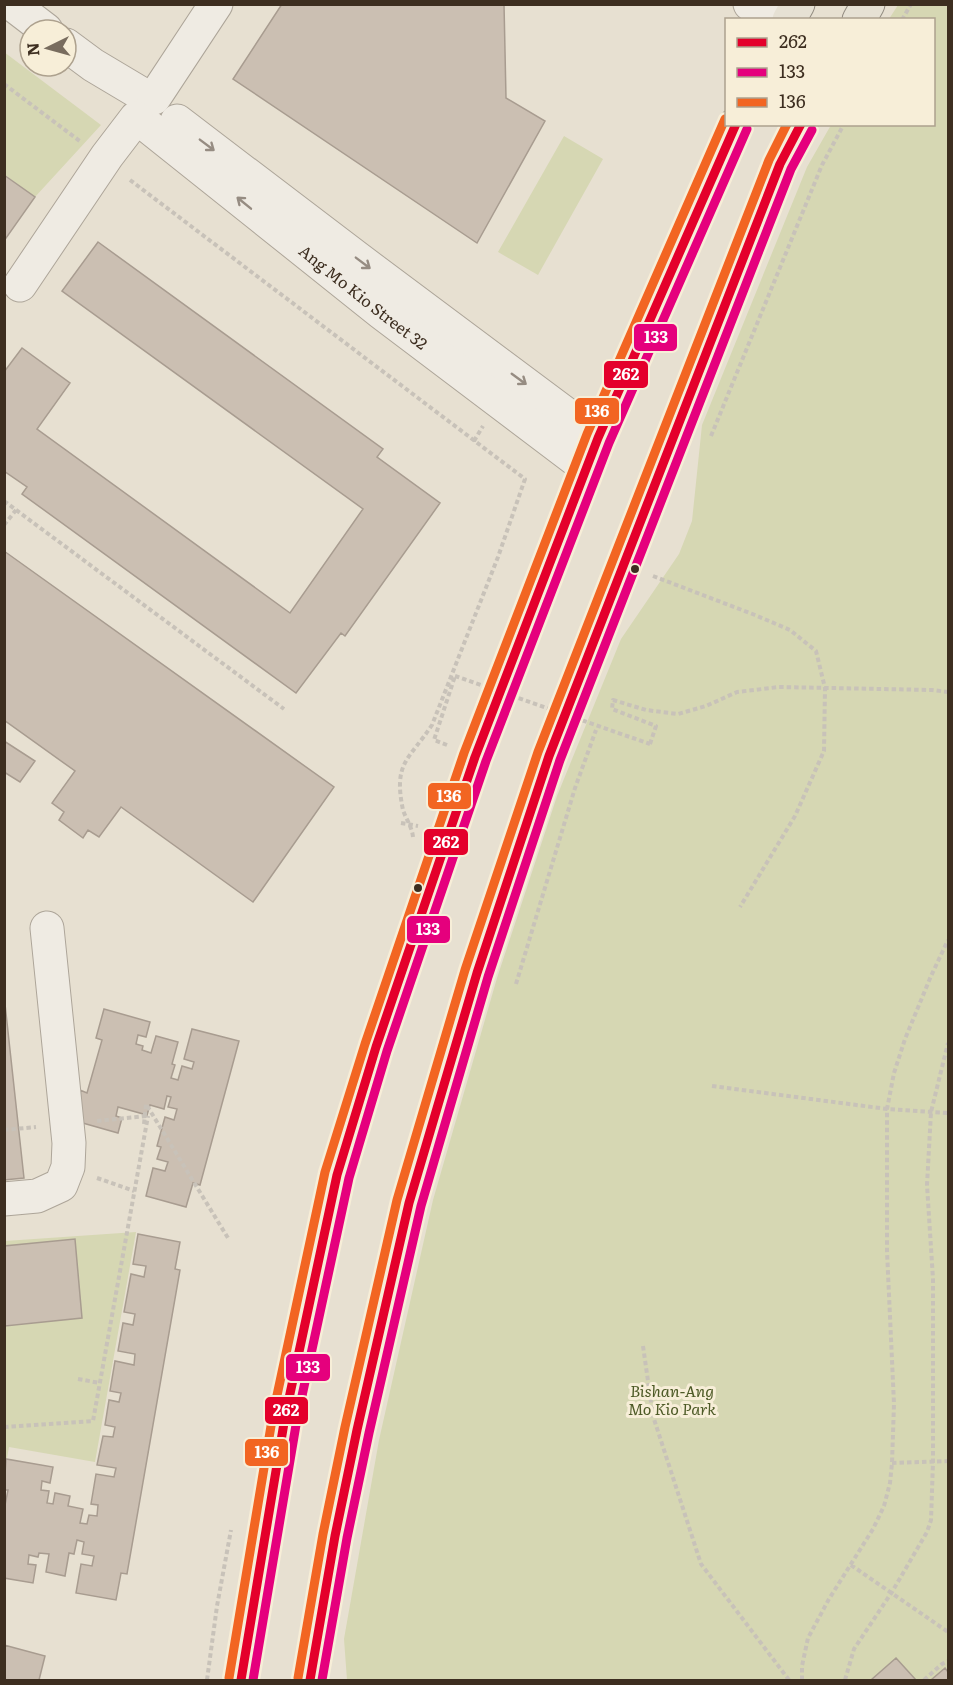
<svg xmlns="http://www.w3.org/2000/svg" width="953" height="1685" font-family="Literata,serif">
<style>
.green{fill:#d6d7b3}
.building{fill:#cbbfb2;stroke:#a89c90;stroke-width:1.5}
.lines{fill:none;stroke-linecap:round;stroke-linejoin:round}
.minor-casing{stroke:#ada599;stroke-width:35}
.major-casing{stroke:#928b80;stroke-width:35}
.path{stroke:#c8c2b9;stroke-width:4;stroke-dasharray:4.5 3;stroke-linecap:butt}
.minor{stroke:#efebe3;stroke-width:33}
.major{stroke:#e6e1d4;stroke-width:33}
.path-bridge{stroke:#c8c2b9;stroke-width:4;stroke-dasharray:4.5 3;stroke-linecap:butt}
.bus-1-casing{stroke:#f7eed8;stroke-width:14}
.bus-2-casing{stroke:#f7eed8;stroke-width:14}
.bus-3-casing{stroke:#f7eed8;stroke-width:14}
.bus-1{stroke:#e4002b;stroke-width:9}
.bus-2{stroke:#e5007d;stroke-width:9}
.bus-3{stroke:#f26522;stroke-width:9}
.oneway{stroke:#968c82}
.bus-dot{fill:#3d2e20;stroke:#f7eed8;stroke-width:2}
.labels{text-anchor:middle;stroke-width:6;stroke-linejoin:round;paint-order:stroke}
.street-label{font-size:16px;fill:#3d2e20;stroke:#f7eed8}
.park-label{font-size:16px;font-style:italic;fill:#4d5a26;stroke:#f7eed8}
.line-badge{stroke:#f7eed8;stroke-width:2}
.badge-label{font-size:16px;text-anchor:middle;font-weight:bold;fill:#fff}
</style>
<rect width="100%" height="100%" fill="#e7e0d1"/>
<!-- green -->
<path class="green" d="M898 5H948V1680H347L344 1639 379 1440 433 1200 497 978 557 796 621 639 679 554 692 521 702 425 807 167 831 125 934 124V20L889 19Z
M4 52 101 125 35 197 5 175Z
M564 136 603 159 538 275 498 252Z
M136 1232 95 1462 9 1447 5 1469V1241Z"/>
<!-- building -->
<path class="building" d="M282 4H504L506 98 545 121 477 243 233 79Z
M4 175 35 197 4 241Z
M98 242 383 449 377 457 440 503 345 636 341 633 296 693 22 494 27 487 4 471V372L22 348 70 383 37 429 290 613 363 509 62 291Z
M4 551 334 787 253 902 121 807 99 837 88 830 83 838 59 820 64 812 52 803 75 771 4 720Z
M4 741 35 761 20 782 4 772Z
M4 995 24 1178 4 1180Z
M104 1009 150 1022 146 1037 138 1035 136 1044 143 1046 142 1050 151 1053 156 1036 178 1042 172 1064 175 1065 171 1078 178 1080 182 1066 192 1069 194 1062 184 1059 192 1029 239 1041 200 1185 193 1183 186 1207 146 1196 153 1168 165 1171 168 1162 157 1159 161 1147 157 1146 165 1117 174 1120 177 1109 168 1107 171 1097 167 1096 164 1109 150 1105 147 1115 118 1107 116 1116 122 1118 118 1133 72 1120 80 1090 87 1093 102 1040 96 1038Z
M138 1234 180 1242 175 1269 180 1270 127 1574 121 1573 116 1600 76 1593 81 1564 92 1566 94 1556 82 1554 84 1542 77 1540 74 1554 69 1553 65 1576 46 1572 49 1554 39 1553 38 1557 29 1555 28 1564 36 1565 33 1583 4 1578V1510L8 1490H4L6 1459 53 1467 50 1483 42 1481 41 1490 49 1491 47 1503 53 1504 55 1493 70 1496 68 1506 83 1509 80 1523 87 1524 89 1515 97 1516 98 1505 91 1504 96 1474 114 1477 116 1468 97 1465 103 1436 113 1437 115 1427 105 1425 109 1400 119 1402 121 1393 110 1391 115 1361 134 1365 135 1354 118 1351 123 1323 133 1325 135 1314 124 1312 131 1274 144 1277 146 1266 133 1264Z
M75 1239 82 1318 5 1326 4 1246Z
M4 1645 45 1656 39 1680H4Z
M896 1658 916 1680H871Z
M945 1668 948 1672V1680H931Z"/>
<g class="lines">
<!-- minor casing -->
<g class="minor-casing">
<g id="minor">
<path d="M12 4 46 30"/>
<path d="M750 4 776 20"/>
<path d="M66 45 93 65 145 96"/>
<path d="M154 98 216 4"/>
<path d="M177 121 357 258 598 438"/>
<path id="s1" d="M144 123 382 313 587 468"/>
<path d="M20 285 107 156 136 118"/>
<path d="M4 1199 37 1196 61 1185 68 1167 69 1143 47 928"/>
</g>
</g>
<!-- major casing -->
<g class="major-casing">
<path id="major" d="M789 20 798 4
M859 20 868 4
M241 1680 285 1417 337 1175 376 1047 475 757 598 438 736 124
M310 1680 335 1536 357 1430 409 1203 477 973 549 756 780 164 801 124"/>
</g>
<!-- path -->
<path class="path" d="M902 20 911 4
M4 84 81 142
M130 180 525 479 498 557 432 725C409 760 393 762 403 810 406 819 412 827 413 837
M711 436 822 165 844 124
M474 441 483 426
M4 501 284 709
M4 525 16 510
M653 576 755 615 790 630 816 651 825 688 824 751 795 816 740 907
M650 744 656 726 612 709 613 700 646 710 678 714 706 706 737 692 779 687 932 690 948 692
M447 745 434 740 455 676
M401 823 418 826
M516 984 575 788 596 730
M712 1086 887 1109 948 1113
M97 1121 147 1116
M144 1124 146 1104 228 1238
M4 1130 36 1127
M97 1178 134 1191
M643 1346 653 1416 701 1564 789 1680
M78 1379 100 1383
M4 1427 93 1421 148 1116
M892 1463 948 1461
M851 1565 948 1632
M207 1680 217 1606 231 1530
M802 1680V1666L808 1638 829 1599 873 1529 884 1506 890 1483 892 1463 894 1404 887 1251V1109L894 1073 905 1039 931 976 948 940
M845 1680 854 1649 892 1592 927 1532 931 1520 933 1462V1279L927 1185 931 1112 948 1043
M924 1680 942 1664 948 1661"/>
<!-- minor -->
<use href="#minor" class="minor"/>
<!-- major -->
<use href="#major" class="major"/>
<!-- path-bridge -->
<path class="path-bridge" d="M455 676 650 744"/>
<!-- bus-1 casing -->
<g class="bus-1-casing">
<path id="bus-1" d="M241 1680 285 1417 337 1175 376 1047 475 757 598 438 736 124
M310 1680 335 1536 357 1430 409 1203 477 973 549 756 780 164 801 124"/>
</g>
<!-- bus-2 casing -->
<g class="bus-2-casing">
<path id="bus-2" d="M253 1680 297 1419 349 1178 387 1051 486 761 609 443 747 129
M322 1680 347 1538 369 1433 421 1206 488 977 560 760 791 169 812 130"/>
</g>
<!-- bus-3 casing -->
<g class="bus-3-casing">
<path id="bus-3" d="M229 1678 273 1414 325 1172 365 1044 464 753 587 434 725 119
M298 1678 323 1534 345 1427 397 1200 465 970 538 752 769 160 787 124"/>
</g>
<!-- bus-1 -->
<use href="#bus-1" class="bus-1"/>
<!-- bus-2 -->
<use href="#bus-2" class="bus-2"/>
<!-- bus-3 -->
<use href="#bus-3" class="bus-3"/>
</g>
<!-- one-way arrows -->
<defs><path id="oneway-shaft" d="M-6 0H5M1.5-3L5.5 0L1.5 3" fill="none" stroke-width="1.6" stroke-linecap="round" stroke-linejoin="round" transform="scale(1.5)"/></defs>
<g class="oneway">
<use href="#oneway-shaft" transform="translate(207 145) rotate(37)"/>
<use href="#oneway-shaft" transform="translate(244 203) rotate(-141)"/>
<use href="#oneway-shaft" transform="translate(363 263) rotate(37)"/>
<use href="#oneway-shaft" transform="translate(519 379) rotate(36)"/>
</g>
<!-- markers -->
<g class="bus-dot">
<circle cx="635" cy="569" r="5"/>
<circle cx="418" cy="888" r="5"/>
</g>
<g class="labels">
<!-- street labels -->
<g class="street-label">
<text dy="6" stroke="none"><textPath href="#s1" startOffset="280">Ang Mo Kio Street 32</textPath></text>
</g>
<!-- park labels -->
<g class="park-label">
<text x="672" y="1397">Bishan-Ang<tspan x="672" dy="18">Mo Kio Park</tspan></text>
</g>
</g>
<g class="line-badge">
<rect x="633" y="323" width="45" height="29" rx="6" fill="#e5007d"/>
<rect x="603" y="360" width="46" height="29" rx="6" fill="#e4002b"/>
<rect x="574" y="397" width="46" height="28" rx="6" fill="#f26522"/>
<rect x="427" y="782" width="45" height="28" rx="6" fill="#f26522"/>
<rect x="423" y="828" width="46" height="28" rx="6" fill="#e4002b"/>
<rect x="406" y="915" width="45" height="29" rx="6" fill="#e5007d"/>
<rect x="285" y="1353" width="46" height="29" rx="6" fill="#e5007d"/>
<rect x="264" y="1396" width="45" height="29" rx="6" fill="#e4002b"/>
<rect x="244" y="1438" width="45" height="29" rx="6" fill="#f26522"/>
</g>
<g class="badge-label">
<text x="656" y="343">133</text>
<text x="626" y="380">262</text>
<text x="597" y="417">136</text>
<text x="449" y="802">136</text>
<text x="446" y="848">262</text>
<text x="428" y="935">133</text>
<text x="308" y="1373">133</text>
<text x="286" y="1416">262</text>
<text x="267" y="1458">136</text>
</g>
<!-- border -->
<rect width="953" height="1685" fill="none" stroke="#3d2e20" stroke-width="12"/>
<!-- legend -->
<rect x="725" y="18" width="210" height="108" fill="#f7eed8" stroke="#ada18e" stroke-width="1.5"/>
<rect x="737" y="38" width="30" height="9" fill="#e4002b" stroke="#ada18e" stroke-width="1.5"/>
<text x="779" y="48" font-size="18" fill="#3d2e20">262</text>
<rect x="737" y="68" width="30" height="9" fill="#e5007d" stroke="#ada18e" stroke-width="1.5"/>
<text x="779" y="78" font-size="18" fill="#3d2e20">133</text>
<rect x="737" y="98" width="30" height="9" fill="#f26522" stroke="#ada18e" stroke-width="1.5"/>
<text x="779" y="108" font-size="18" fill="#3d2e20">136</text>
<!-- north arrow -->
<g transform="translate(48 48) rotate(265)"><circle r="28" fill="#f7eed8" stroke="#ada18e" stroke-width="1.5"/>
<path d="M0-4.5L10 22L0 15L-10 22Z" fill="#786c5e"/>
<text y="-9" font-size="16" font-weight="bold" text-anchor="middle" fill="#3d2e20">N</text>
</g>
</svg>
